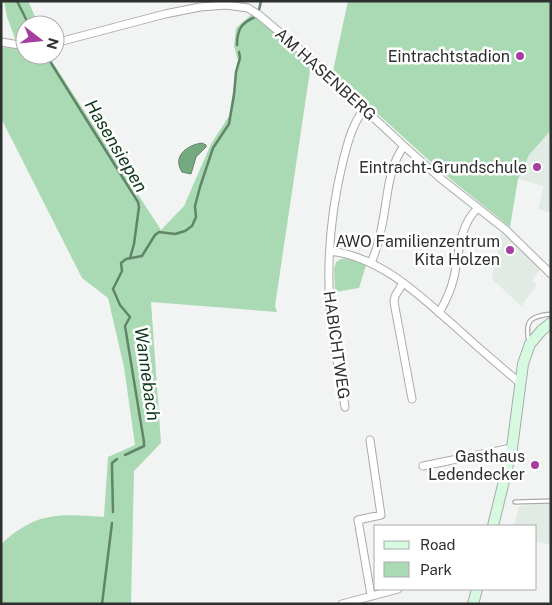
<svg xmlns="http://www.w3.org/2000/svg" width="552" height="605" font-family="'Public Sans',sans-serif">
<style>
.built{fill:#e1eae3}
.green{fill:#aadab3}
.water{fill:#75aa80;stroke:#608568}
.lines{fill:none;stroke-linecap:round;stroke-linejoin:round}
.stream{stroke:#608568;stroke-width:2.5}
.service-casing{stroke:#a9aba9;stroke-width:5.5}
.minor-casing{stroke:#a9aba9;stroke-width:9}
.secondary-casing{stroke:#a9aba9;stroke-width:12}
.service{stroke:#fff;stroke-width:3}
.minor{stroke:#fff;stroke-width:7}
.secondary{stroke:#d6fae0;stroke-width:10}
.poi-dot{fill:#a73d9f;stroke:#fff;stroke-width:2}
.labels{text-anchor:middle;stroke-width:5;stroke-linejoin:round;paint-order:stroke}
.poi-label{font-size:16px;fill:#2e2f2f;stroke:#fff;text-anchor:end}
.street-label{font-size:16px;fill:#2e2f2f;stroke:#fff}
.water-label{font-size:18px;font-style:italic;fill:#10391d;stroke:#fff}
</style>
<rect width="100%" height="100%" fill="#f1f4f2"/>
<!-- built -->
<path class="built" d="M551 130V213L538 209 544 186 518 179 529 155Z
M501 232 541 269 532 280 537 285 521 306 492 279Z
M551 504V545L536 542V526H514L519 506Z"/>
<!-- green -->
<path class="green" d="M4 1H28L39 25H25V41H16L7 17Z
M348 1H551V130L529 155 518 179 510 227 443 173 326 67 311 64 275 306 277 312 151 302 161 443 134 471 131 604H1V544C38 511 58 514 104 517L108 457 135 445 124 367 108 298 82 278 1 118V47L25 50V55H48L161 230 184 206 211 144 229 116 238 61 234 46 236 28 252 14 308 60 325 64 333 71Z
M348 258 366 265 359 288 335 292 334 269 336 262 341 259Z"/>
<!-- water -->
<path class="water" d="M202 143 206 145V147L196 157 191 174 182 172C172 156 187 145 202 143Z"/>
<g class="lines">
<!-- stream -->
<path class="stream" d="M17 1 29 25
M259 10 261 1
M237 45C237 30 241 23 255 17
M46 55 138 202 139 207 134 244 130 258
M125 455 144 446V442L125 326 130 317 120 305 113 289 122 271 121 263 126 259 142 256 155 235 159 232 175 234 185 231 192 226 196 217 195 206 200 187 213 148 229 124 234 95 236 72 240 58 239 52
M113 512 112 468V463L117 459
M102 604 112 523"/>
<!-- service casing -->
<g class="service-casing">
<path id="service" d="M529 342C524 320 531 316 551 314
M515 502 551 501"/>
</g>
<!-- minor casing -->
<g class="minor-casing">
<path id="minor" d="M1 42 25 46
M55 43 165 14 200 7 226 5 248 8 259 15 303 52 404 146 440 178 506 230 551 274
M330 251C379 257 415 291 450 322 473 343 496 363 520 383
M371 263C376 251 380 238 382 225 388 198 387 169 404 146
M403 283 395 296 394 302 412 399
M439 313C446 301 451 290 454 277 459 254 459 225 478 208
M345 407C339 368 329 326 329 286 328 244 333 202 343 161 348 142 352 124 365 108
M370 440 381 515 358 520 371 595
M423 466 512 448
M342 604 398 589"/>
</g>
<!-- secondary casing -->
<g class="secondary-casing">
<path id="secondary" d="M493 526 512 448 523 364 530 344 542 330 551 323
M473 604 477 589"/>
</g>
<!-- service -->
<use href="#service" class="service"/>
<!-- minor -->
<use href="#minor" class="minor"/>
<!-- secondary -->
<use href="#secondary" class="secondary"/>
</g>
<!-- markers -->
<g class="poi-dot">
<circle cx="520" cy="56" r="5"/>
<circle cx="537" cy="167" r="5"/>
<circle cx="510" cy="250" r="5"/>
<circle cx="535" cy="465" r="5"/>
</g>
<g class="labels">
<!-- poi labels -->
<g class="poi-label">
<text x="510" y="62">Eintrachtstadion</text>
<text x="527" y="173">Eintracht-Grundschule</text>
<text x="500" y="247">AWO Familienzentrum<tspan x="500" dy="18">Kita Holzen</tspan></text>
<text x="525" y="462">Gasthaus<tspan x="525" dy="18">Ledendecker</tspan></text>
</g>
<!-- street labels -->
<g class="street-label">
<text transform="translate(326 74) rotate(42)" y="6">AM HASENBERG</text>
<text transform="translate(337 345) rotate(82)" y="6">HABICHTWEG</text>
</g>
<!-- water labels -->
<g class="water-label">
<text transform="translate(116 146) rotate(59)" y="6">Hasensiepen</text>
<text transform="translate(147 374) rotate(82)" y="6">Wannebach</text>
</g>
</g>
<!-- border -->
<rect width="552" height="605" fill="none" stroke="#2e2f2f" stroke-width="5"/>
<!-- legend -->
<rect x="374" y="525" width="162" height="65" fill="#ffffff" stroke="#abacac"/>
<rect x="384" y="541" width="25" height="8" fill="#d6fae0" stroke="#abacac"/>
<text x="420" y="550" font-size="15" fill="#2e2f2f">Road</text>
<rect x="384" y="562" width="25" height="15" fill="#aadab3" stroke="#abacac"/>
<text x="420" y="575" font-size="15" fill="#2e2f2f">Park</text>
<!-- north arrow -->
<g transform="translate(40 40) rotate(106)"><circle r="24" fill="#ffffff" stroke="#abacac"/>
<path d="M0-4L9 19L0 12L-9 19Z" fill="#a73d9f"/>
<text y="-8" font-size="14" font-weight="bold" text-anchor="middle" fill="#2e2f2f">N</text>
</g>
</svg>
